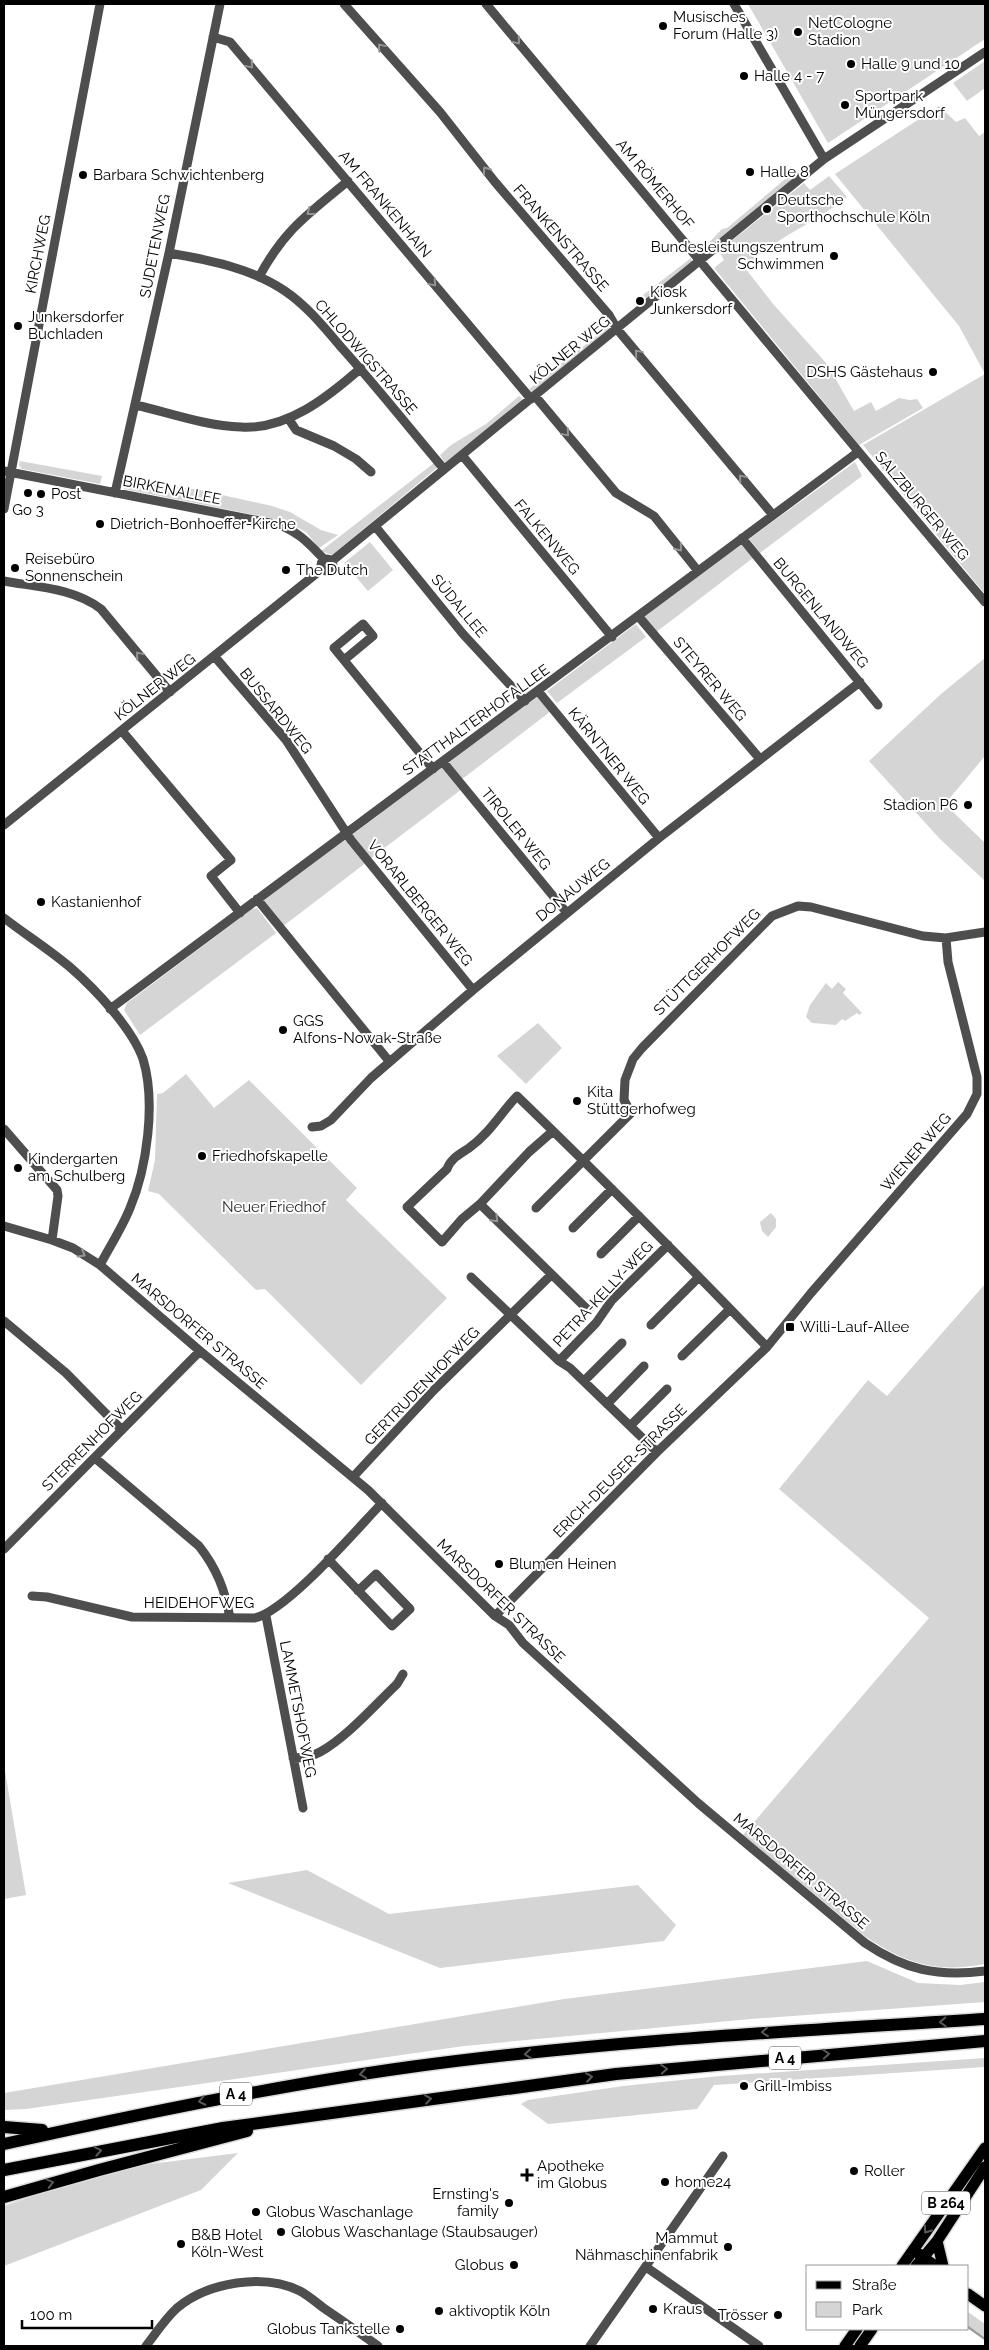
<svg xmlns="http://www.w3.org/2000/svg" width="989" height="2350" font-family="Raleway,sans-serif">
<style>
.green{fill:#d5d5d5}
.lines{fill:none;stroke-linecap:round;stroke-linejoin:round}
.stream{stroke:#9c9c9c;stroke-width:2.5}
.major-casing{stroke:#dbdbdb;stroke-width:14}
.highway-casing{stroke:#dbdbdb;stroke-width:15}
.minor{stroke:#4e4e4e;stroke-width:9}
.major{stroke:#000;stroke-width:11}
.highway{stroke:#000;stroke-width:12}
.oneway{stroke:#959595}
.oneway2{stroke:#595959}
.poi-dot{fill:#000;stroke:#fff;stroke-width:2}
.labels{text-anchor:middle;stroke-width:4;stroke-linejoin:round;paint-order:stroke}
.shield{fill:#fff;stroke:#4c4c4c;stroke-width:1}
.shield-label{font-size:14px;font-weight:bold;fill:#000}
.poi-label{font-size:15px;fill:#000;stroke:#fff;text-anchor:start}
.street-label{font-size:15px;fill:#000;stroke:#fff}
.park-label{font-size:15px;fill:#2c2c2c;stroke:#fff}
</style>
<rect width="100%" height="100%" fill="#fff"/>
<!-- green -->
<path class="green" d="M748 4H985V39L828 143Z
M985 61V88L967 101 953 83Z
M939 106 956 122 965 118 979 136 985 132V594L863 445 985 374 959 326 835 174Z
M796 170 800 174 701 255 699 253 722 229 727 228Z
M829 176 847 197C815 224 774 237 745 268L774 305 827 364 854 411 871 402 876 411 899 398 910 400 917 399 923 408 859 445 714 268 724 260 719 251 804 183 810 190Z
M691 258 692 262 647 299 643 295Z
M608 327 610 329 532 393 529 389Z
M519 396 522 398 521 401 445 463 440 455 451 445 486 424Z
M20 461 102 476 100 484 22 469 19 465Z
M855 462 862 476 760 553 749 539Z
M434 463 438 467 332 555 321 551Z
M125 480 200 490 272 506 290 512 321 530 338 535 319 548 306 532 285 521 124 489Z
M370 542 393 570 368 591 344 563Z
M742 543 753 558 655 633 642 618Z
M636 624 646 637 557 703 547 691Z
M985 658V756L949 799 951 810 985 843V881L940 839 869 761 941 694Z
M538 695 551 711 461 780 447 764Z
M443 766 462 789 370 859 352 835Z
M347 837 367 862 282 927 261 900Z
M257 908 276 933 140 1035 124 1010 127 1003 252 909Z
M838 982 846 989 843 993 862 1013 859 1015 857 1013 845 1021 842 1019 836 1025 812 1023 806 1017 810 1005 826 983 832 989Z
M538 1023 562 1048 526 1084 497 1056Z
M186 1074 214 1108 249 1080 357 1188 346 1200 447 1298 361 1385 265 1289 256 1290 159 1194 148 1191 155 1160 157 1094 163 1093Z
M771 1213 776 1219V1227L768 1237 762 1231 760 1222Z
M985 1284V1964C937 1973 906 1964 866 1937L743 1835 929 1618 779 1489 868 1380 887 1396Z
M4 1765 26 1895 4 1899Z
M307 1870 389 1914 638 1885 676 1925 664 1941 440 1968 228 1883Z
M867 1961 918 1983 960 1985 985 1982V2002L750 2019 464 2046 26 2109 4 2110V2093L564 1999Z
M985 2058V2067L714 2085 697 2109 548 2124 521 2104 528 2100 623 2086 720 2076Z
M238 2153 201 2190 4 2266V2206L56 2188 134 2166Z
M968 2312 985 2324V2337L968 2326Z"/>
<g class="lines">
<!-- stream -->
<path class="stream" d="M968 2327 985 2339"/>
<!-- major casing -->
<g class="major-casing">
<path id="major" d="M937 2241 943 2266
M919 2254 935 2266
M902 2266 985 2148
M916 2266 937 2241 985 2167
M968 2294 985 2306
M845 2346 857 2329
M860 2346 872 2329"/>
</g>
<!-- highway casing -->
<g class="highway-casing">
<path id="highway" d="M4 2127 42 2130
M4 2144C138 2114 273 2086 410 2067 601 2041 793 2031 985 2019
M4 2170 223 2128 616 2074 985 2041
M4 2197 99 2170 247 2131"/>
</g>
<!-- minor -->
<path class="minor" d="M344 4 440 112 495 182 609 315 617 329 773 515
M486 4C653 203 817 404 985 602
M734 4 824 159
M213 37 230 42 531 399
M169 253C209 260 251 268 285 291 307 306 324 327 341 347 377 387 410 429 444 469
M259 277C284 230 308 214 348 181
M535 396 616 493 654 516 698 571
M136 405C170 413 206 426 241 427 287 430 328 397 361 368
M288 418 296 430 334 446 356 459 371 472
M462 455 612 637
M4 471 280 525C301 534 308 543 324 559
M115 493 169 253 220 4
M4 509 100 4
M375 526 463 634 525 701
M742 538 878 705
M321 565a6 6 0 1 1 12 0a6 6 0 1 1-12 0Z
M332 561 824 159 985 52
M4 581C36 587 74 588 101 609L170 692
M639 617 760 759
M215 657 286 740 351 840 473 990
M344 660 373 636 363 624 334 648 433 769
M538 691 659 838
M122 731 231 860 211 876 240 913
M443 762 567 913
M4 825 322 569
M257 899 389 1061
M4 918C26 935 50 950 71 968 95 989 132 1028 143 1059 156 1102 147 1168 130 1208 122 1228 110 1246 100 1265
M110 1009 858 452
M312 1127 321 1126 331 1120 371 1078 473 990 659 838 860 682
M4 1129 57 1190 58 1196 52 1240
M553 1131 529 1152 480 1204 462 1219 442 1242 407 1207 447 1169C451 1158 460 1154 469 1148 489 1134 501 1113 517 1096 602 1178 685 1262 767 1347
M480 1204 588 1310
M536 1208 631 1113 624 1100 625 1080 633 1059 642 1048 772 916 798 906 811 907 923 936 946 938 985 932
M4 1226 52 1240 73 1248 100 1265 200 1351 368 1490 495 1616 509 1625 523 1643 698 1803 865 1943C905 1970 937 1977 985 1971
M573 1228 612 1189
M601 1254 639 1216
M471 1277 559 1361 570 1368 657 1452
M4 1321 66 1373 122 1430
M651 1325 699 1277
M682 1356 730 1309
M559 1361 596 1323 612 1300 668 1245
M584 1381 622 1343
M607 1404 644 1366
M630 1426 667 1389
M95 1458 199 1546C217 1569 225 1590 230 1618
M353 1477 434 1390 551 1275
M4 1549 200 1351
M328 1559 392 1626 410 1609 376 1574 358 1591
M32 1596 47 1597 132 1617 255 1618C288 1610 356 1530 382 1503
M266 1616 303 1808
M495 1616 657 1452 767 1347 811 1293 967 1114 977 1094V1077L948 962 946 938
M293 1758C303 1758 311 1757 320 1752 346 1738 375 1705 397 1684L403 1674
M646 2267 759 2346
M146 2346C156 2333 165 2319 177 2308 208 2282 264 2273 300 2291 309 2296 317 2303 325 2309 343 2321 361 2334 378 2346
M590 2346 723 2156"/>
<!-- major -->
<use href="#major" class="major"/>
<!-- highway -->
<use href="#highway" class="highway"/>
</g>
<!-- one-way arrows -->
<defs><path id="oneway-chevron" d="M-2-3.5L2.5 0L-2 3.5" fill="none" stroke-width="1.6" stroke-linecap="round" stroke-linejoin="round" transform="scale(1.25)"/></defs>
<g class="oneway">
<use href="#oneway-chevron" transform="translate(517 41) rotate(50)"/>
<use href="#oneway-chevron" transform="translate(381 47) rotate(-130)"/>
<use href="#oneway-chevron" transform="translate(250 65) rotate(50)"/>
<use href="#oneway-chevron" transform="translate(486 170) rotate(-126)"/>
<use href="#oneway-chevron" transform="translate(310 212) rotate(142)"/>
<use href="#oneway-chevron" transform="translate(433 283) rotate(50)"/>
<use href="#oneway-chevron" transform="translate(638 353) rotate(-130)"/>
<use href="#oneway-chevron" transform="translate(566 433) rotate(50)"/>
<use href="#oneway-chevron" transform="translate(742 478) rotate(-130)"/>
<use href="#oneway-chevron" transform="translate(679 548) rotate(51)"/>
<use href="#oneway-chevron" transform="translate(139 655) rotate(-130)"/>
<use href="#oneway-chevron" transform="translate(495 1219) rotate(46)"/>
<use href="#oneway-chevron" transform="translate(82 1254) rotate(30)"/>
</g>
<g class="oneway2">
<use href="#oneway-chevron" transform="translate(943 2022) rotate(177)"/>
<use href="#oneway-chevron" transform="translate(765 2032) rotate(175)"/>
<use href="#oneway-chevron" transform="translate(528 2054) rotate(174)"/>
<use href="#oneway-chevron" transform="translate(826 2054) rotate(-5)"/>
<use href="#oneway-chevron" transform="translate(664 2069) rotate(-5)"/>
<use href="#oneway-chevron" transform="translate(363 2074) rotate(171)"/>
<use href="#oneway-chevron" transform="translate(589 2077) rotate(-8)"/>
<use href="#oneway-chevron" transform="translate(428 2099) rotate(-8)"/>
<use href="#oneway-chevron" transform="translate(202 2101) rotate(168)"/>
<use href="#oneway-chevron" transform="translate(98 2151) rotate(-10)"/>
<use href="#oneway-chevron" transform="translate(50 2183) rotate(-15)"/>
<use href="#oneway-chevron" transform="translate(927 2230) rotate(125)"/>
</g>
<!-- markers -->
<g class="poi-dot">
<circle cx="663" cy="26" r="5"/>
<circle cx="798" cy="32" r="5"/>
<circle cx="851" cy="64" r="5"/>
<circle cx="744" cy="76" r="5"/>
<circle cx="845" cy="105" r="5"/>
<circle cx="750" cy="172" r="5"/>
<circle cx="83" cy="175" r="5"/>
<circle cx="767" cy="209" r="5"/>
<circle cx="834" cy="256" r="5"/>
<circle cx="640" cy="301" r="5"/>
<circle cx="18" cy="326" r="5"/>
<circle cx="933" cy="372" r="5"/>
<circle cx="28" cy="493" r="5"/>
<circle cx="41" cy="494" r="5"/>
<circle cx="100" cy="524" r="5"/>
<circle cx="15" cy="568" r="5"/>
<circle cx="286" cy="570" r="5"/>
<circle cx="968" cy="805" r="5"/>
<circle cx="41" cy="902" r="5"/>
<circle cx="283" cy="1030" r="5"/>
<circle cx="577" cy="1101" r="5"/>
<circle cx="202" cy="1156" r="5"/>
<circle cx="18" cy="1168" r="5"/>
<rect x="785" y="1322" width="10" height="10" rx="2.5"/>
<circle cx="499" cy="1564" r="5"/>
<circle cx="744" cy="2086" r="5"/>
<circle cx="854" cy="2171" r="5"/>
<path d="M524.5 2167.5h5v5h5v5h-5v5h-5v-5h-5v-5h5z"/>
<circle cx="665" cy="2182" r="5"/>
<circle cx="509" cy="2203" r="5"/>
<circle cx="256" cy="2212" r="5"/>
<circle cx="281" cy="2232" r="5"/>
<circle cx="181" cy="2244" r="5"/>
<circle cx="728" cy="2247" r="5"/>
<circle cx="514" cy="2265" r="5"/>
<circle cx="653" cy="2309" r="5"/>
<circle cx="439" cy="2311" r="5"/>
<circle cx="778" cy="2315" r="5"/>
<circle cx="400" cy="2329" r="5"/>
</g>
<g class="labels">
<!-- shield labels -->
<g class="shield">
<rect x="769" y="2046.5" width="32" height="23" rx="4"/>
<rect x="220" y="2082.5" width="32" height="23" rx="4"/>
<rect x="922" y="2191.5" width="48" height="23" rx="4"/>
</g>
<g class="shield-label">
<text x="785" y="2063">A 4</text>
<text x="236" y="2099">A 4</text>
<text x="946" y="2208">B 264</text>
</g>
<!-- poi labels -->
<g class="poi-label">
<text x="673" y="22">Musisches<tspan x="673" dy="17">Forum (Halle 3)</tspan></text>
<text x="808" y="28">NetCologne<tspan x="808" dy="17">Stadion</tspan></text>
<text x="861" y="69">Halle 9 und 10</text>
<text x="754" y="81">Halle 4 - 7</text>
<text x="855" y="101">Sportpark<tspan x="855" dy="17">Müngersdorf</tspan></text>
<text x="760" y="177">Halle 8</text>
<text x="93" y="180">Barbara Schwichtenberg</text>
<text x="777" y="205">Deutsche<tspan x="777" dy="17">Sporthochschule Köln</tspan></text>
<text x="824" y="252" text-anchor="end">Bundesleistungszentrum<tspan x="824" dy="17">Schwimmen</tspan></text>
<text x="650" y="297">Kiosk<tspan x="650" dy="17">Junkersdorf</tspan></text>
<text x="28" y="322">Junkersdorfer<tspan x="28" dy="17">Buchladen</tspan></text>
<text x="923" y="377" text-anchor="end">DSHS Gästehaus</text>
<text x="51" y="499">Post</text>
<text x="28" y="515" text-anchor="middle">Go 3</text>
<text x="110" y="529">Dietrich-Bonhoeffer-Kirche</text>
<text x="25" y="564">Reisebüro<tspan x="25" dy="17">Sonnenschein</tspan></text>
<text x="296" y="575">The Dutch</text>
<text x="958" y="810" text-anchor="end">Stadion P6</text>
<text x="51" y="907">Kastanienhof</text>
<text x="293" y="1026">GGS<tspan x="293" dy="17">Alfons-Nowak-Straße</tspan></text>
<text x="587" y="1097">Kita<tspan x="587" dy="17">Stüttgerhofweg</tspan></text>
<text x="212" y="1161">Friedhofskapelle</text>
<text x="28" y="1164">Kindergarten<tspan x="28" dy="17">am Schulberg</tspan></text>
<text x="800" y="1332">Willi-Lauf-Allee</text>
<text x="509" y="1569">Blumen Heinen</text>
<text x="754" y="2091">Grill-Imbiss</text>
<text x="537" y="2171">Apotheke<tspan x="537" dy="17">im Globus</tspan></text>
<text x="864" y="2176">Roller</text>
<text x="675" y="2187">home24</text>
<text x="499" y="2199" text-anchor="end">Ernsting's<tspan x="499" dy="17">family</tspan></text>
<text x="266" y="2217">Globus Waschanlage</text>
<text x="291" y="2237">Globus Waschanlage (Staubsauger)</text>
<text x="191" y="2240">B&amp;B Hotel<tspan x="191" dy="17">Köln-West</tspan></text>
<text x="718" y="2243" text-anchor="end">Mammut<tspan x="718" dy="17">Nähmaschinenfabrik</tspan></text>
<text x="504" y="2270" text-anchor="end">Globus</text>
<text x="663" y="2314">Kraus</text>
<text x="449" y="2316">aktivoptik Köln</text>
<text x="768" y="2320" text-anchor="end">Trösser</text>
<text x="390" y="2334" text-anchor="end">Globus Tankstelle</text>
</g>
<!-- street labels -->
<g class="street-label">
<text transform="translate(655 184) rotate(50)" y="5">AM RÖMERHOF</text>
<text transform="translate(385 204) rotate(50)" y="5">AM FRANKENHAIN</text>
<text transform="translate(561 238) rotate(49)" y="5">FRANKENSTRASSE</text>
<text transform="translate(155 246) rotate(-79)" y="5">SUDETENWEG</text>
<text transform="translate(38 254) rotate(-79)" y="5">KIRCHWEG</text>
<text transform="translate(570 350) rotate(-39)" y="5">KÖLNER WEG</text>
<text transform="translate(366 357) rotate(49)" y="5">CHLODWIGSTRASSE</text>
<text transform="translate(172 490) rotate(11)" y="5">BIRKENALLEE</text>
<text transform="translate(922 506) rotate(50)" y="5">SALZBURGER WEG</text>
<text transform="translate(547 537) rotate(50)" y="5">FALKENWEG</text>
<text transform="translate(459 606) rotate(50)" y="5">SÜDALLEE</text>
<text transform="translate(821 613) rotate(50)" y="5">BURGENLANDWEG</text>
<text transform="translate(710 679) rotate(50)" y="5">STEYRER WEG</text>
<text transform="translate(155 687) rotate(-38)" y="5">KÖLNER WEG</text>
<text transform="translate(276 711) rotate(51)" y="5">BUSSARDWEG</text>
<text transform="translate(476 720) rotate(-36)" y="5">STATTHALTERHOFALLEE</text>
<text transform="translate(609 756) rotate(51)" y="5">KÄRNTNER WEG</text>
<text transform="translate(516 829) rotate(51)" y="5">TIROLER WEG</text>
<text transform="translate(573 890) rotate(-39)" y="5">DONAUWEG</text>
<text transform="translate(420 903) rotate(51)" y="5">VORARLBERGER WEG</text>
<text transform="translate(707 962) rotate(-45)" y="5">STÜTTGERHOFWEG</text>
<text transform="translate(916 1152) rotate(-49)" y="5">WIENER WEG</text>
<text transform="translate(603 1294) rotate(-47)" y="5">PETRA-KELLY-WEG</text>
<text transform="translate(199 1331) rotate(40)" y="5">MARSDORFER STRASSE</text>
<text transform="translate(422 1386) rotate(-46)" y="5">GERTRUDENHOFWEG</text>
<text transform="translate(92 1441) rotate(-45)" y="5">STERRENHOFWEG</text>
<text transform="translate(620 1471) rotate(-45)" y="5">ERICH-DEUSER-STRASSE</text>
<text transform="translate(501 1601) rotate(44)" y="5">MARSDORFER STRASSE</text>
<text x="199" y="1608">HEIDEHOFWEG</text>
<text transform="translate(298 1709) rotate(79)" y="5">LAMMETSHOFWEG</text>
<text transform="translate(801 1871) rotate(40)" y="5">MARSDORFER STRASSE</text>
</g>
<!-- park labels -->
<g class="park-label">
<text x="274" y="1212">Neuer Friedhof</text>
</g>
</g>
<!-- border -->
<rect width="989" height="2350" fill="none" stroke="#000000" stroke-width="10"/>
<!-- legend -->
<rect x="806" y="2265" width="162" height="65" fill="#ffffff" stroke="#999999"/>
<rect x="816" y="2281" width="25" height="8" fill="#000000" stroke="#999999"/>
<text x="852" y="2290" font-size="15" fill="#000000">Straße</text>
<rect x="816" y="2302" width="25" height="15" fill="#d5d5d5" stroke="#999999"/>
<text x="852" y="2315" font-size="15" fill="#000000">Park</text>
<!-- scale -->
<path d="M22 2320v8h130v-8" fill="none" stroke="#000000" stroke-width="2.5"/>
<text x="30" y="2320" font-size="15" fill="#000000" stroke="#ffffff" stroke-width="4" paint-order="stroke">100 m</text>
</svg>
